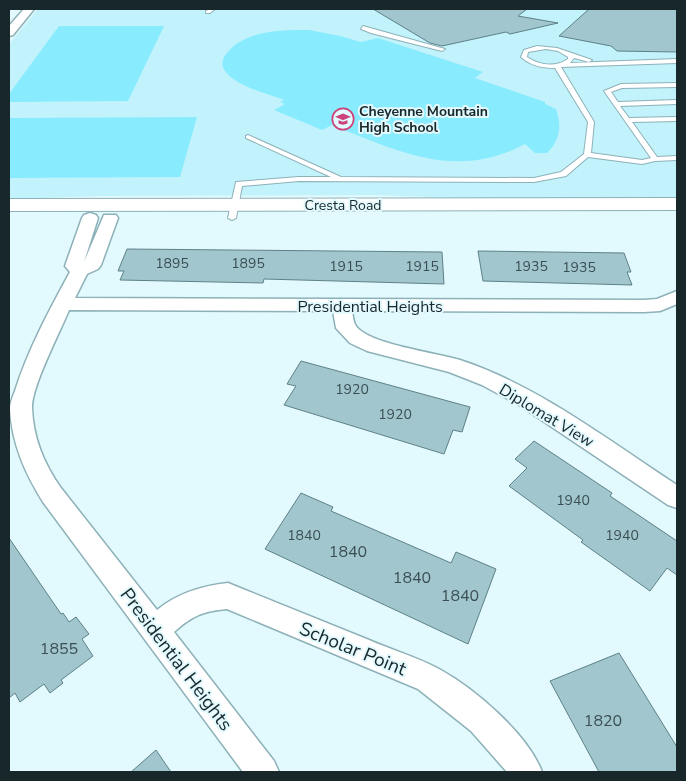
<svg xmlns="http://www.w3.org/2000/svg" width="686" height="781" font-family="'Nunito Sans',sans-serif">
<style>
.built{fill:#c2f2fb}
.green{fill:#88ecfe}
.building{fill:#a1c6cd;stroke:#5e8188}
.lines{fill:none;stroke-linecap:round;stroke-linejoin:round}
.lane-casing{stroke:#8db1b8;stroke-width:2}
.street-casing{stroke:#8db1b8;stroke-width:3}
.secondary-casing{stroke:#8db1b8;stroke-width:2}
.lane{fill:#fff;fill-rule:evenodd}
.street{fill:#fff;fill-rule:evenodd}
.secondary{fill:#fff;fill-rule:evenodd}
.labels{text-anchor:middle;stroke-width:4;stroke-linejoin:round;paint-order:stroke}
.far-poi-label{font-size:14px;font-weight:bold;fill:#18272a;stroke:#e2f9fd;text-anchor:start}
.far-street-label{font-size:14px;fill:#18272a;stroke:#e2f9fd}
.number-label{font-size:14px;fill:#3a4f53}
.street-label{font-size:16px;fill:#18272a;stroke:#e2f9fd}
.near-number-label{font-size:16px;fill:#3a4f53}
.near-street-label{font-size:19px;fill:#18272a;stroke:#e2f9fd}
</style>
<rect width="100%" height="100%" fill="#e2f9fd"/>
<!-- built -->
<path class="built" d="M38 9H677V198H459L374 195 101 196 9 199V44Z"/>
<!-- green -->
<path class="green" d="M59 26H164L128 101 9 102V94Z
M309 30 340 36 361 42 378 38 483 72 475 78 545 102V104L556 109C562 126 560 140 547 153H535L525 144C456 181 397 151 332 125L322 130 274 110 285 104 280 102 284 100C266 93 237 87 225 71 221 66 222 59 226 54 244 30 282 30 309 30Z
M197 117 180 177 9 178V118Z"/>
<!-- building -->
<path class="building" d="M373 9H527L518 16 558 23 510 34 506 32 442 46 430 43Z
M589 9H677V52L617 51 611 46 559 36Z
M127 249 442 252 444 284 264 279 263 283 120 280 124 271H118Z
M478 251 624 253 631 272H627L632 285 483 281Z
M301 361 470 407 462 432 453 430 444 454 284 405 296 386 287 384Z
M534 441 612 493 610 496 677 541V575L667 568 650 591 581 542 583 540 509 486 527 468 515 459Z
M301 493 333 507 331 511 451 563 456 552 496 569 468 644 265 549Z
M9 538 61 614 63 613 69 622 76 617 89 634 82 639 93 656 61 680 63 683 50 693 44 684 20 702 15 693 9 698Z
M619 653 677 747V772H599L550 681Z
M156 750 171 772H131Z"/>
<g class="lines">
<!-- lane casing -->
<g class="lane-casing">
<path id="lane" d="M210 9H215L210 13H206V11Z
M363 26 445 49 442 51 371 33 361 29Z
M537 46 557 48 592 60 589 62 574 58 570 63 677 59V63L561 67 594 122 591 153 642 160 651 158 604 91 621 84 677 83V87L622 88 611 92 618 102 677 100V104L620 106 629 118 677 117V121L632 122 657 157 677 156V160L655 161 642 164 588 157 566 176 534 182 299 181 242 186 236 218 232 220 228 218 236 182 299 177H331L246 138V136L248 135 341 177 534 178 561 172 584 154 588 122 555 68C543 68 531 66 521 57L524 50ZM546 49 558 51 568 57V59C555 68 539 65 527 57L528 52Z"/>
</g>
<!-- street casing -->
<g class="street-casing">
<path id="street" d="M24 9H34L13 35 9 36V26Z
M90 213 96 215 98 218 84 262 104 215H116L118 218 101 265 98 269 87 274 75 298 644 300 657 299 677 291V304L660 311 644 312 352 311C353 315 353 322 356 326 368 344 437 353 460 360 537 385 609 441 677 485V508L668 505 519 405 482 385 449 372 367 351 350 343 336 328 333 311 69 310C60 332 31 388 32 408 33 438 44 464 61 488L157 610C178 593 201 586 228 583 275 602 322 621 369 640 392 650 417 657 439 669 474 688 528 734 542 772H507L471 731 418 689 227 609C203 611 192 616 174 632L274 761 279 772H243L43 502C25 473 12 444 10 409 10 403 13 396 15 391 28 349 50 309 70 272L65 266 82 218 84 215Z"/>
</g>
<!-- secondary casing -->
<g class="secondary-casing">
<path id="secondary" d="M677 198V210L9 211V199Z"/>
</g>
<!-- lane -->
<use href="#lane" class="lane"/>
<!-- street -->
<use href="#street" class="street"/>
<!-- secondary -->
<use href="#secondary" class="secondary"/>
</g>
<!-- icons -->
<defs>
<g id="school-ring" transform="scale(1.125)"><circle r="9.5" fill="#e2f9fd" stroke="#cd4278" stroke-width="1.5"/><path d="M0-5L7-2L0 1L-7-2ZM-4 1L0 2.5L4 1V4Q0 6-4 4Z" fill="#cd4278"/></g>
</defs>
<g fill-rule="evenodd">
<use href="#school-ring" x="343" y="119"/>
</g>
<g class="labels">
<!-- far-poi labels -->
<g class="far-poi-label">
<text x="359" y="116">Cheyenne Mountain<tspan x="359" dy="16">High School</tspan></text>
</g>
<!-- far-street labels -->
<g class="far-street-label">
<text x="343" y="210">Cresta Road</text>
</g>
<!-- number labels -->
<g class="number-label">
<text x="172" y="268">1895</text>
<text x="248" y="268">1895</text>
<text x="346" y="271">1915</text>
<text x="422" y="271">1915</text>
<text x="531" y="271">1935</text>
<text x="579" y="272">1935</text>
<text x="352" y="394">1920</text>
<text x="395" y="419">1920</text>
<text x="573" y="505">1940</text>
<text x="304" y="540">1840</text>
<text x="622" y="540">1940</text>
</g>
<!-- street labels -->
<g class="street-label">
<text x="370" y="312">Presidential Heights</text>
<text transform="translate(547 415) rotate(31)" y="6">Diplomat View</text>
</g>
<!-- near-number labels -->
<g class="near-number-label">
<text x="348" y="557">1840</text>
<text x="412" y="583">1840</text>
<text x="460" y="601">1840</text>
<text x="59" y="654">1855</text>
<text x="603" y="726">1820</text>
</g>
<!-- near-street labels -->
<g class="near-street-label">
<text transform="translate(353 648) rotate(22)" y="7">Scholar Point</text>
<text transform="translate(177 659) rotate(53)" y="7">Presidential Heights</text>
</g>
</g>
<!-- border -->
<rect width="686" height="781" fill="none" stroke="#18272a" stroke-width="20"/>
</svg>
